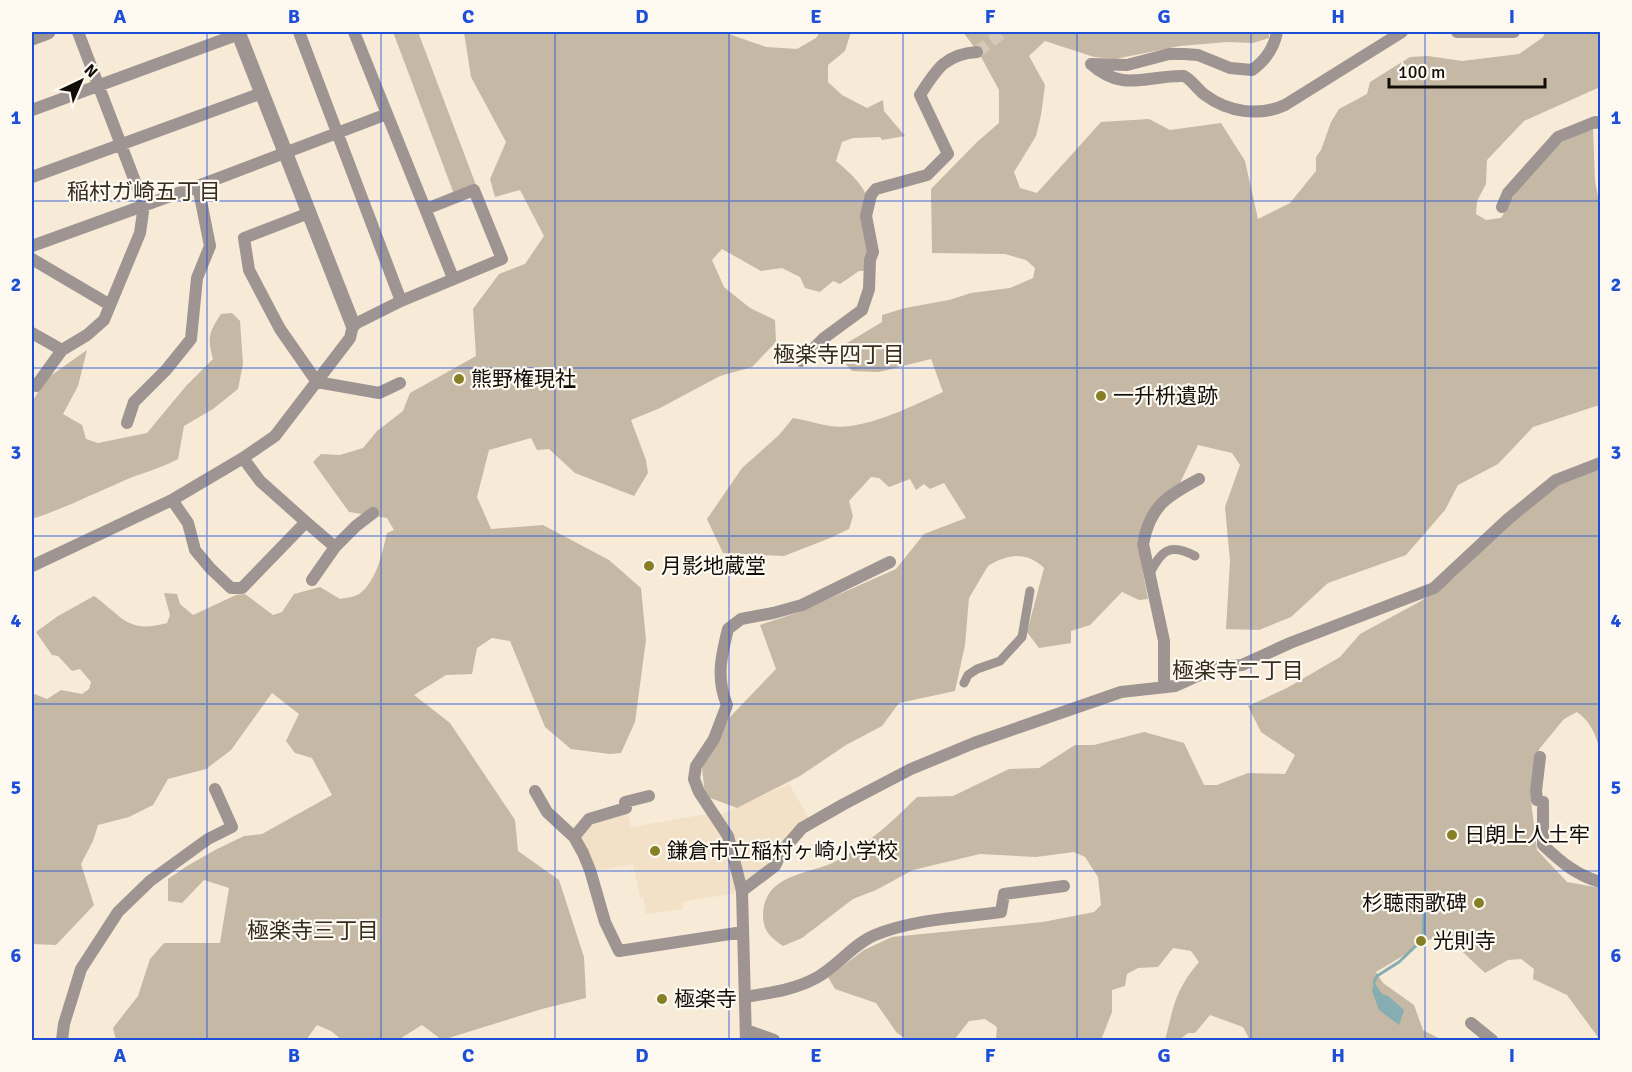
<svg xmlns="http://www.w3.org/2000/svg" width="1632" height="1072" font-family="Signika,'Noto Sans JP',sans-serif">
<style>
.built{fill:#f2e1c7}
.green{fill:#c5b8a5}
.water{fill:#85adb2}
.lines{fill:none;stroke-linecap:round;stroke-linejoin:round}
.stream{stroke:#85adb2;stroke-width:3}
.minor-tunnel{stroke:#d5c9b8;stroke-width:12;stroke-dasharray:12 6;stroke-linecap:butt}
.pedestrian{stroke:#9e9491;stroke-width:9}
.minor{stroke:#9e9491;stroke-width:12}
.tertiary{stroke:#9e9491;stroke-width:15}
.grid{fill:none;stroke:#1d4ed8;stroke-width:1.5;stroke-opacity:0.55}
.poi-dot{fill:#867f26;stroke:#fef9f1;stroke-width:2}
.labels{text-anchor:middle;stroke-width:4.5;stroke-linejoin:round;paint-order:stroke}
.poi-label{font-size:21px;fill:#120d07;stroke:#fef9f1;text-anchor:start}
.neighbourhood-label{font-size:22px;fill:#362d1e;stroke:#fef9f1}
.neatline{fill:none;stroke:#1d4ed8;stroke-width:2}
.grid-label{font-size:20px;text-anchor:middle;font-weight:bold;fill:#1d4ed8}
</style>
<rect width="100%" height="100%" fill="#f7ead7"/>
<!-- built -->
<path class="built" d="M789 784 810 820 773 864 745 884 720 815Z
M627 811 631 827 707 814 722 838 737 893 682 902 683 909 646 914 643 897H640L633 864 594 871 578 835 588 821Z"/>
<!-- green -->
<path class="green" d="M393 32H418L476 185 454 194Z
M464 32H723L766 47 797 49 816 38 820 32H851L845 51 828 65V82L842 95 867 108 883 100 884 111 905 136 882 140 880 137 853 138 842 142 836 161C847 170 865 186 868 200 873 221 869 250 867 271H859L840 284 833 281 820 292 805 288 800 277 782 268 761 271 722 249 712 260 724 287 750 308 775 320 776 342 752 367 720 376 660 408 631 420 646 460 648 473 634 496 575 473 549 449 537 450 531 438 489 450 477 497 491 529 543 525 609 560 641 588 646 640 635 722 621 753 610 754 571 749 545 727 510 641 492 638 477 648 472 674 446 675 414 695 450 723 515 820 518 851 559 880 584 957 586 998 542 1009 442 1040 422 1025 398 1040H342L331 1031 317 1025 306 1040H116L113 1028 138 996 150 959 164 943H220L229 888 204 880 182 903 168 901V879L187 866 217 849 244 836 262 834 332 795 312 758 295 753 286 741 299 714 272 693 231 750 206 769 168 779 153 805 129 817 98 825 93 841 81 864 94 905 56 945 32 944V693L47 699 61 690 82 694 89 689 91 682 80 669 72 671 58 656 52 655 36 632 58 616 94 596C123 617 128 634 167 623L170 615 164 593 177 594 180 604 193 615 236 595 245 594 273 615 282 612 294 594 320 587 340 599C345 598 354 597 359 594 377 581 382 553 387 533L394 530 387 518 349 512 313 462 321 454 340 455 363 448 377 431 403 411 410 393 476 356 473 309 499 274 525 264 544 236 520 190 495 197 490 179 506 142 471 77Z
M963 32H1269V38L1253 43 1227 42 1180 46 1115 59 1094 57 1045 41 1029 56 1045 85 1041 115 1036 136 1014 172 1020 188 1037 193 1101 122 1149 119 1170 130 1221 123 1245 161 1258 219 1290 203 1316 171V157L1321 150 1331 122 1339 109 1367 94 1370 82 1410 57 1428 56 1462 61 1519 54 1542 38 1546 32H1600V87L1524 121 1487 160 1486 184 1477 201 1476 214 1486 220 1501 218 1519 187 1548 149 1593 127 1595 182 1600 206V406H1596L1533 427 1498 464 1458 485 1445 510 1406 555 1328 583 1291 617 1259 630 1226 629 1230 561 1225 507 1240 465 1232 453 1198 445 1172 500 1151 513 1137 542 1148 599 1139 600 1122 592 1090 625 1071 631V643L1039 648 1027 632 1044 568C1026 551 1008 554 988 566L969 598 965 645 955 691 899 703 882 726 846 745 800 776 737 808 705 796 702 767 728 719 776 669 760 625 799 612 896 569 924 534 966 518 944 483 930 489 924 484 916 490 910 479 889 487 879 478 871 477 849 501 853 516 849 529 830 538 784 556 723 553 707 519 742 468 779 435 793 418C805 420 818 424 830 426 864 431 912 406 943 392L931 359 879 372 852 371 839 357 847 343 882 322V315L905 308 949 300 971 293 1010 288 1033 278 1035 268 1026 260 1005 254 932 253 931 189 977 142 999 123V90L980 55Z
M232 313 240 321 243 364 238 389 213 409 184 426 178 459C160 469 140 473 121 482 93 494 65 508 35 518L32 516V402L46 379 87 350 78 386 63 414 82 425 86 439 98 443 147 433 186 386 213 359C207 338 209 332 221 314Z
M1600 462V753C1597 736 1591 722 1577 712L1564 719 1540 748 1534 760 1530 792 1537 850 1567 882 1600 888V1040L1567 995 1533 979 1534 969 1521 959 1508 960 1485 973 1447 937 1439 934 1376 972 1383 983 1414 1005 1423 1030 1442 1040H1250L1243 1027 1210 1015 1195 1033H1188L1179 1040H1165C1174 1006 1175 990 1199 962L1191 951 1173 948 1158 967 1138 968 1127 974 1125 986 1112 990V1012L1101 1040H996L997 1027 985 1019 969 1021 954 1040H908L897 1033 876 1003 835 989 828 977 864 950 892 937 1043 922 1094 912 1101 905 1098 877 1085 857 1074 852 1036 857 980 854 913 870 876 890 853 899 802 938 783 946C770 937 763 931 763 914 765 876 802 875 830 864 837 861 844 857 850 853 876 837 896 818 917 797L953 796 1009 769 1039 768 1075 745H1094L1144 732 1184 743 1204 785H1217L1248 773 1285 774 1295 755 1261 732 1248 706 1287 688 1340 657 1360 634 1421 601 1454 578 1502 531 1560 482Z"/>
<!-- water -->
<path class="water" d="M1374 982 1382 994 1388 996 1404 1010 1399 1025 1379 1010 1372 991Z"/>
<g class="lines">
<!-- stream -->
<path class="stream" d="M1374 982 1377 976 1399 962 1423 939 1424 915 1418 901"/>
<!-- minor-tunnel -->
<path class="minor-tunnel" d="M977 52 1003 32"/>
<!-- pedestrian -->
<path class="pedestrian" d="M1149 575C1161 551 1169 542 1195 556
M964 683 968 675 977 669 1000 661 1022 637 1030 591"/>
<!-- minor -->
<path class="minor" d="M299 32 401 301
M354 32 453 278
M1457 32H1514
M1091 64C1123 93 1147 75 1184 76 1192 80 1197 89 1205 95 1228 112 1259 117 1285 105L1402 32
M1091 64 1127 65 1169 54H1184L1198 55 1230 68 1252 70C1266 60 1274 48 1277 32
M32 110 239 34
M32 177 262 93
M1502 207 1508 193 1558 137 1595 122 1600 123
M309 213 244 238 249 270 280 329 317 382 379 393 400 383
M32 246 198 186 387 114
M32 259 110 305
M32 333 62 350
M801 361 824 338 862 310 869 289 870 260 873 252 866 216 871 195 876 189 927 175 948 154 920 95C936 70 945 54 977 52
M32 384 36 386 62 350 87 335 104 320 140 233 144 205 78 32
M127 423 134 402 166 370 191 339 197 278 210 246 198 186
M172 500 188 523 195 550 210 568 231 588H242L306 522 260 481 243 458
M306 522 335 547
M32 566 172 500 243 458 275 436 350 338 353 325 401 301 502 259 474 190 426 209
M312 580 335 547 356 526 373 513
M1164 686V641L1143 544C1150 506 1167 496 1199 479
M1540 757 1536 791 1537 800 1543 802V845C1561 862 1576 875 1600 882
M535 791 547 812 574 837 583 853 590 870 605 922 619 951 743 932
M574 837 589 819 626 808 625 802 649 796
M742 891 775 866 782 851 802 828 844 804 911 769 974 743 1121 692 1175 686 1217 667 1242 665 1290 643 1434 588 1508 519 1556 480 1600 463
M745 997C769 993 794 990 816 978 837 967 853 944 875 935 914 919 960 918 1001 912L1004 894 1064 886
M1471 1023 1492 1040
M746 1030 774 1040
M62 1040 64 1024 81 969 118 912 150 881 208 839 232 827 215 789
M746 1040 742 891 728 836 699 792 694 779 696 766 714 739 727 705C716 678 721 657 728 629L741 619 773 613 802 605 890 562"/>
<!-- tertiary -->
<path class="tertiary" d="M238 32 353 325
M32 38 48 32"/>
</g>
<!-- grid -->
<path class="grid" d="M207 32V1040M381 32V1040M555 32V1040M729 32V1040M903 32V1040M1077 32V1040M1251 32V1040M1425 32V1040M32 201H1600M32 368H1600M32 536H1600M32 704H1600M32 871H1600"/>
<!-- markers -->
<g class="poi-dot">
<circle cx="459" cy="379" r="6"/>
<circle cx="1101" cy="396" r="6"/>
<circle cx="649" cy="566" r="6"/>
<circle cx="1452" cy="835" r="6"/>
<circle cx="655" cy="851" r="6"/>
<circle cx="1479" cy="903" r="6"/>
<circle cx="1421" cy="941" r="6"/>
<circle cx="662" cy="999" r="6"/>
</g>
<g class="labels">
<!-- poi labels -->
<g class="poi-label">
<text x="471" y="386">熊野権現社</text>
<text x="1113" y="403">一升枡遺跡</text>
<text x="661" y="573">月影地蔵堂</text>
<text x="1464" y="842">日朗上人土牢</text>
<text x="667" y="858">鎌倉市立稲村ヶ崎小学校</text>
<text x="1467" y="910" text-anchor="end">杉聴雨歌碑</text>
<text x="1433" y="948">光則寺</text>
<text x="674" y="1006">極楽寺</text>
</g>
<!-- neighbourhood labels -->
<g class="neighbourhood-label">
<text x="144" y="199">稲村ガ崎五丁目</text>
<text x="839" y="362">極楽寺四丁目</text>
<text x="1238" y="678">極楽寺二丁目</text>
<text x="313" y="938">極楽寺三丁目</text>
</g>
</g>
<!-- border -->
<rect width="1632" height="1072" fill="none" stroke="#fef9f1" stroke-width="66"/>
<!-- north arrow -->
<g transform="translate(81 81) rotate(44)" stroke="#fef9f1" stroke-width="4.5" paint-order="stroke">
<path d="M0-4.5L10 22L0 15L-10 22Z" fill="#120d07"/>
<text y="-9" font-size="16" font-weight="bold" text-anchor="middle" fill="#120d07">N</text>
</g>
<!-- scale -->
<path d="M1389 78v9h156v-9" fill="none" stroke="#120d07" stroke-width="3"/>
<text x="1398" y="78" font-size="18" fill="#120d07" stroke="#fef9f1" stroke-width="4.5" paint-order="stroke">100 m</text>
<rect x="33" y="33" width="1566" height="1006" class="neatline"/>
<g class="grid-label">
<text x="120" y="23">A</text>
<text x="294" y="23">B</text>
<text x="468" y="23">C</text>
<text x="642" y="23">D</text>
<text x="816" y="23">E</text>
<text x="990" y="23">F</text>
<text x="1164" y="23">G</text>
<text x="1338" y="23">H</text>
<text x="1512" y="23">I</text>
<text x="16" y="124">1</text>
<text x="1616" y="124">1</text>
<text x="16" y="291">2</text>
<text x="1616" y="291">2</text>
<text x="16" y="459">3</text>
<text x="1616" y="459">3</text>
<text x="16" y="627">4</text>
<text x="1616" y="627">4</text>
<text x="16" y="794">5</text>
<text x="1616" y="794">5</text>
<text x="16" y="962">6</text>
<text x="1616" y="962">6</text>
<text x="120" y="1062">A</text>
<text x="294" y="1062">B</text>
<text x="468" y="1062">C</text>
<text x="642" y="1062">D</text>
<text x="816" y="1062">E</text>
<text x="990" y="1062">F</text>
<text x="1164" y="1062">G</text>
<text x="1338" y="1062">H</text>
<text x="1512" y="1062">I</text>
</g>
</svg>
